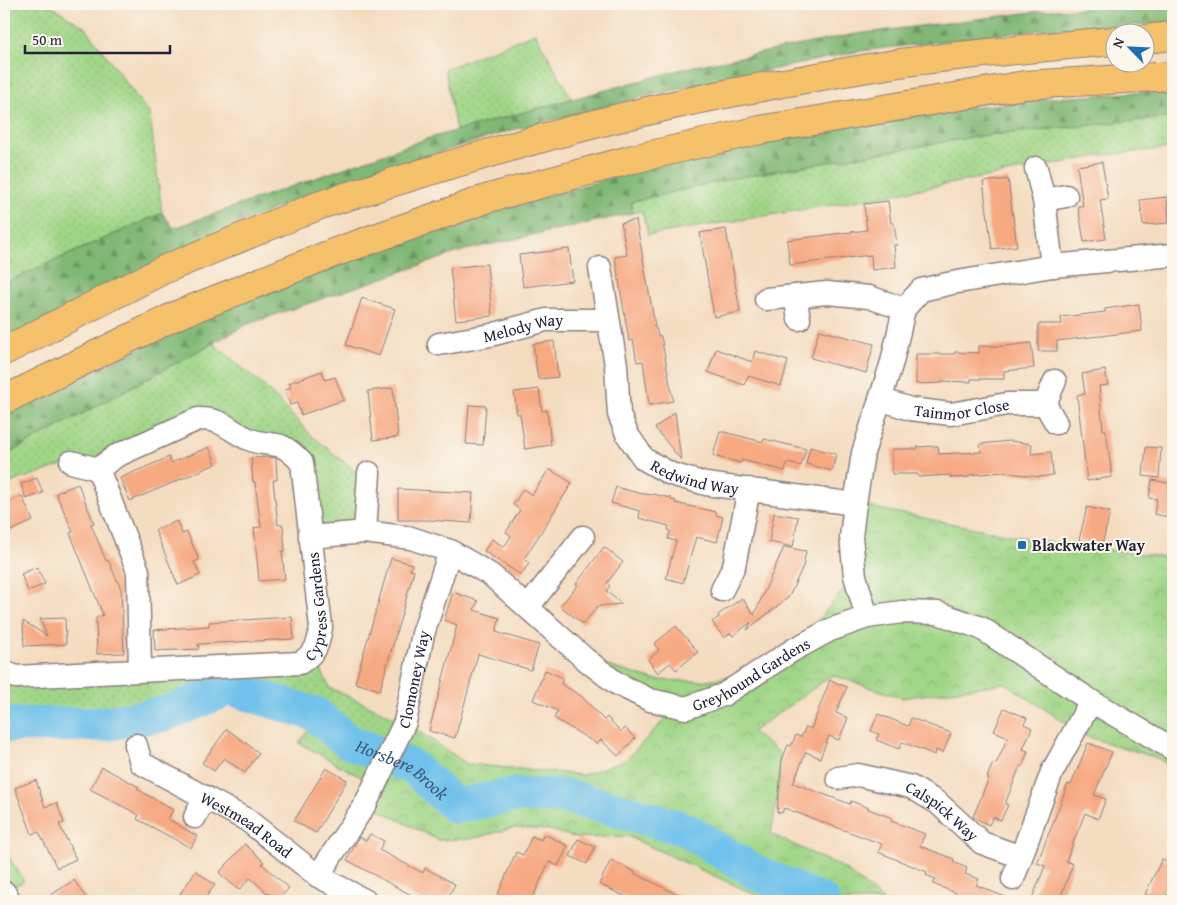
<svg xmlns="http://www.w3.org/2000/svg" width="1177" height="905" font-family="'Gentium Book Plus',serif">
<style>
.grass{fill:url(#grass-dots);stroke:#617c61}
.forest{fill:url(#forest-firs);stroke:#516c58}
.park{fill:url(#park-crowns);stroke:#617c61}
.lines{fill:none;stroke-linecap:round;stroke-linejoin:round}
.river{stroke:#6fc1eb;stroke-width:35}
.building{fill:#f7a982}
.street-casing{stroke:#8b7f7e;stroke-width:25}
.highway-casing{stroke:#8b7f7e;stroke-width:30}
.street{stroke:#fff;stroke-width:22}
.highway{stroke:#f5c16b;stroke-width:28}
.poi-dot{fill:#1f6fb2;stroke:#fbf7ec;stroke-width:2}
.labels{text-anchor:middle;stroke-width:4;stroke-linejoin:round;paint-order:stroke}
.street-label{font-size:16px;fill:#22223b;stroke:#fbf7ec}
.poi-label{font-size:16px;font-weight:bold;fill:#22223b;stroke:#fbf7ec;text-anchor:start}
.water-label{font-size:18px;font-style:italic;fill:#3d5a79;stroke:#fbf7ec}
</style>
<defs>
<pattern id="grass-dots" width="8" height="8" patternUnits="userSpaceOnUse" patternTransform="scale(1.25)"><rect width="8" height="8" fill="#a0d687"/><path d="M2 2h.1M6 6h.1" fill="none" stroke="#8ab775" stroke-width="1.8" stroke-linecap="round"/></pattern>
<pattern id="forest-firs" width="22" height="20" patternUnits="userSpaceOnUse" patternTransform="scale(1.25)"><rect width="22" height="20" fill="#80b774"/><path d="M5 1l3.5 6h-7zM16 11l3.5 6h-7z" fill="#689460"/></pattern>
<pattern id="park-crowns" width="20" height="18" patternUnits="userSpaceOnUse" patternTransform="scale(1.25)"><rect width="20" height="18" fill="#a0d687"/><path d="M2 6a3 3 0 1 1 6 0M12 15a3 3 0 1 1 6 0" fill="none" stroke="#8ab775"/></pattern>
</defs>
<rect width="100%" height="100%" fill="#fbf7ec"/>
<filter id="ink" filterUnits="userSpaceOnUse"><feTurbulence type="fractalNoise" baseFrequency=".02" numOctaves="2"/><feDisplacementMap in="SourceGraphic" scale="10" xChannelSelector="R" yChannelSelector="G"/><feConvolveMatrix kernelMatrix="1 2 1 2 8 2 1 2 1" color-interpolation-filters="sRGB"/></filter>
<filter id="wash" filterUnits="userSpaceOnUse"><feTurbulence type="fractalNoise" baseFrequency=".0096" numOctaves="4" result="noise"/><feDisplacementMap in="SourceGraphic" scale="20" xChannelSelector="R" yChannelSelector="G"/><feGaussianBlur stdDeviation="1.12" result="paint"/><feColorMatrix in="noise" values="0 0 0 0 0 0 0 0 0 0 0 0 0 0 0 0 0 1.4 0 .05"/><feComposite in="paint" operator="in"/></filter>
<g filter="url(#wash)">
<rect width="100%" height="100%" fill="#f4dcc0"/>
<!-- grass -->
<path class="grass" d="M4 4H48L86 28 150 115 162 213 4 283Z
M535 33 572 99 456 131 445 69Z
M1173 117V148L1104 155 850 202 648 235 642 211 633 213 631 202 734 178 979 136Z
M213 343 265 387 312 436 359 474 365 532 310 537 302 463 222 422 116 456 71 462 4 485V456Z
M313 654 330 688 405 722 375 785 299 743 309 729 233 703 136 731 4 732V672Z"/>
<!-- forest -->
<path class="forest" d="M1173 5V23L1047 29 860 51 634 99 512 130 333 185 201 239 4 342V283L162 213 174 228 426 139 690 67 856 34 1050 10Z
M1173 90V117L979 136 734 178 631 202 633 213 465 250 248 324 4 456V418L36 399 244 298 480 215 642 169 854 122 1041 99Z"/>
<!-- park -->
<path class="park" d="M855 504 1039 541 1173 558V768L1157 758 1085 736 1005 683 903 698 832 675 752 732 780 753 779 788 771 834 845 869 884 901H769L627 836 577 838 550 830 514 828 470 839 438 840 366 803 405 722 467 764 583 775 626 760 665 719 650 700 585 659 654 680 700 681 758 672 793 650 855 576Z
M4 849 24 881 4 892Z"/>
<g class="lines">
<!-- river -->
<path class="river" id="s1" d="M4 725 103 724 165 714 230 688 315 714 347 741 414 768 455 806 515 795 563 796 605 806 687 830 753 871 822 901"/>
</g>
<g id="blocks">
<!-- building -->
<path class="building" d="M1102 162 1108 199 1100 200 1106 239 1084 242 1078 206H1083L1077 166Z
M1008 179 1017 246 992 249 983 182Z
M1167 197 1169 223 1143 225 1140 200Z
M888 201 891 223H894L897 245H894L896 267 872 270 871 255 790 265 787 240 867 230 864 204Z
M636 220 651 303 655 326H653L656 328 658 336H661L673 401 649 405 643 361 637 362 633 340 629 341 615 257 627 255 621 223Z
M726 229 740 312 714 317 700 233Z
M569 249 573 281 523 287 519 255Z
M487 264 492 316 456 320 450 268Z
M362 298 395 309 379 356 346 345Z
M1139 304 1142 331 1057 341V351H1038V324H1062L1061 317 1105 312V309Z
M819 330 874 344 866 373 811 358Z
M554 341 558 377 538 379 533 344Z
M1031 343 1034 368 1004 371V379H971V382L942 381V383L916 384V354H955V352L979 353V346H1005Z
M716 349 752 362 755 351 788 361 781 386 748 376 744 385 708 372Z
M1105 370 1108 385 1099 386 1103 430H1106L1112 477 1087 481 1077 395 1085 394 1082 374Z
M322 371 325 380 335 377 344 400 301 415 297 403 290 405 285 390 291 387 289 383Z
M393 388 398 437 373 440 368 391Z
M539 389 542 411 547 410 551 445 525 449 520 414H517L514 392Z
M469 405 486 406 483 445 466 444Z
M675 412 681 460 655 428Z
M720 431 763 442 764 439 806 449 801 466 787 463 785 471 742 460 741 463 713 456Z
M1010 441 1032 444 1031 454 1051 452 1053 475 1039 477 1003 472 969 475V477L951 478 950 475 918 477V474H892V449H917V447L938 446 939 454 981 452 980 444Z
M209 447 216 464 130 501 120 478 169 457 171 463Z
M810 447 836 454 832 471 806 464Z
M1146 447 1161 448 1159 478 1143 476Z
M267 457 276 458 277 480H273L278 525H283L285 551H282L285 579 259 581 254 528 261 527 255 482H253L251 458Z
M549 469 572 483 524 559 529 563 521 575 484 551 492 539 504 547 511 536 506 532 520 510 513 505 523 489 532 495Z
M37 478 43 493 26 499 21 484Z
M1152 480 1173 484V518L1154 514 1157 499 1149 498Z
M78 484 94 523 91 524 106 561 108 560 121 589 124 653 97 654 96 618 103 615 70 533 73 532 56 493Z
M616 487 638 493 652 495 653 494 671 498V500L676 501 675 503 716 512V515L723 517 717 542 696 537 683 583 666 578 676 541 668 539 670 531 668 530 669 526 639 518 640 511 611 503Z
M398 489 473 493 471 523 427 520H398Z
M22 496 33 521 4 534V504Z
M1087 507 1110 512 1102 545 1079 540Z
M774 513 798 517 793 547 769 542Z
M177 521 182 534 187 532 199 560 194 562 200 575 178 585 155 530Z
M604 547 623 562 607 583 610 586 606 591 622 604 598 606 583 624 560 606 578 585 576 584Z
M784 547 806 551 803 566 789 597 747 630 751 622 733 636 731 633 724 638 712 622 719 617 718 615 742 598 754 615Z
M391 558 412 564 410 570 414 571 380 690 355 683Z
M37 567 45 584 28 591 21 574Z
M453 592 478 601 474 610 500 618 496 632 539 645 531 670 478 654 455 738 429 731 457 625 444 620Z
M292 617 294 639 198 644 199 649 155 651 154 630 209 626V622Z
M65 618 66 644 24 646 23 621 47 636 40 619Z
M676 626 698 652 676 670 670 663 658 673 648 660 659 650 654 644Z
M545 670 563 678 561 684 581 696 604 720 607 717 621 732 625 728 635 738 618 756 601 740 597 744 554 718 558 711 533 700Z
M830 680 847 687 836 713 848 718 839 740 829 736 820 758 806 752 793 783 850 804 851 801 869 808 868 809 892 818 891 821 925 834 920 846 954 859 953 862 967 868 965 874 979 879 976 885 1015 901H972L960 897 961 895 933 884 936 879 926 875 927 872 878 852 882 844 784 808 782 813 777 812 782 760 788 745 791 746 796 735 801 737 806 727 811 729Z
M1004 708 1027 718 1024 724 1032 728 1023 749 1028 751 1022 767 1020 766 1005 804 1008 805 1001 820 993 817 989 825 973 817 989 778 987 777 993 763 996 764 1008 737 994 731Z
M878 714 908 726 911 718 951 733 943 753 936 750 935 755 902 742 899 749 876 740 879 734 871 731Z
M227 729 259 753 245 773 224 758 214 771 202 763Z
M1088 743 1112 752 1094 795 1106 799 1098 819 1085 813 1066 861 1073 864 1059 901H1031L1045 866 1037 863 1042 851 1068 784 1071 785Z
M102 767 139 787 137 789 173 810 168 819 197 836 191 848 137 819 139 815 90 789Z
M326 768 347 780 316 833 294 821Z
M36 780 45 807 57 803 64 823 59 824 76 859 57 868 39 832 32 834 15 788Z
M370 834 384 841 379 850 423 873 425 868 455 884 446 901H422L347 860 359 837 366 841Z
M544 834 568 846 558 866 549 862 531 901H495L516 852 523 855 532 836 541 840Z
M578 839 595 847 587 864 570 856Z
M245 844 264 862 262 864 289 888 277 901 250 878 239 890 219 873Z
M1162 859 1173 864V899L1166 895 1163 901 1145 894Z
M611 860 635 872 634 873 691 901H635L599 884Z
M196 871 215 885 203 901H175Z
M74 880 88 901H42Z"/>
</g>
</g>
<g filter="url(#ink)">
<use href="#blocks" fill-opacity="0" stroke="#8b7f7e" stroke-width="1"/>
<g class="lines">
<!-- street casing -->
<g class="street-casing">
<g id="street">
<path d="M1036 168 1044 200 1052 266"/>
<path d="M1044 200 1066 196"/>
<path id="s2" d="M600 268 616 365 619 414 627 434 644 459 671 474 706 484 855 504"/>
<path d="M795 296 799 319"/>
<path d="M766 299 827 293 869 297 904 309"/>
<path id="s3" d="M439 344 491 335 546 320H608"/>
<path id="s4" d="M880 399 910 409 951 414 1007 404H1045L1055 381"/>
<path d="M1045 404 1056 423"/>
<path d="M71 462 98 469"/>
<path d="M365 532 369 473"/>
<path id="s5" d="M310 537 365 532 411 538 450 551 491 575 585 659 616 683 650 700 686 708 723 695 793 650 830 630 867 617 902 612 938 613 981 628 1091 701 1173 749"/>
<path d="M722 590 734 566 749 489"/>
<path d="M528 607 583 537"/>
<path d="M867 617 855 576 851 537 855 504 863 453 892 362 904 309 921 290 952 283 1052 266 1173 255"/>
<path id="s6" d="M4 672 16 677 300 663C316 652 318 647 321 627L302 463C296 456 290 450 281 446 272 443 261 444 251 440 228 431 226 419 198 419L116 456 98 469 138 571 140 670"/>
<path id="s7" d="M136 745 141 763 247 820 318 876 366 901"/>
<path id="s8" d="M838 778 858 775 911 787 938 803 982 843 1021 857"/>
<path d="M195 817 205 797"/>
<path id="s9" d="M318 876 366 803 405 722 423 634 450 551"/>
<path d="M1013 879 1052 772 1091 701"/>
<path d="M5 893 10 901"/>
</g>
</g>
<!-- highway casing -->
<g class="highway-casing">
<path id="highway" d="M1144 39 1173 36
M4 351 163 270 298 214 320 205C460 161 601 117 746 90 799 80 853 70 907 62 976 53 1045 47 1114 41
M4 400 177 315 333 253 489 198 633 159 760 130 1025 85 1173 76"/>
</g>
<!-- street -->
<use href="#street" class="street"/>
<!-- highway -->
<use href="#highway" class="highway"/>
</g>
</g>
<!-- markers -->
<rect class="poi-dot" x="1017" y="540" width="10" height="10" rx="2.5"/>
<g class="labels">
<!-- street labels -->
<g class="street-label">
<text dy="6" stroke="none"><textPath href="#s3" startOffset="86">Melody Way</textPath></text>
<text dy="6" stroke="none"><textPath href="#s4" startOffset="84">Tainmor Close</textPath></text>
<text dy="6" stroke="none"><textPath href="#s2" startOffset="254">Redwind Way</textPath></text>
<text dy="6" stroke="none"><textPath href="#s6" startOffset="361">Cypress Gardens</textPath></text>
<text dy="6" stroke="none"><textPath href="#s5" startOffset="504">Greyhound Gardens</textPath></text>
<text dy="6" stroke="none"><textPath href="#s9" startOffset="221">Clomoney Way</textPath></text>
<text dy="6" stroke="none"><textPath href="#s8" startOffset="114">Calspick Way</textPath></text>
<text dy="6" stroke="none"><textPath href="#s7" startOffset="141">Westmead Road</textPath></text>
</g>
<!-- poi labels -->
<g class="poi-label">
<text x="1032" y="551">Blackwater Way</text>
</g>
<!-- water labels -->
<g class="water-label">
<text dy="6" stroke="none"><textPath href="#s1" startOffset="425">Horsbere Brook</textPath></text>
</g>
</g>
<!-- margin -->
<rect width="1177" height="905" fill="none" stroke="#fbf7ec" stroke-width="20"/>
<!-- north arrow -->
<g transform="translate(1130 48) rotate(294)"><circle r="24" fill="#fbf7ec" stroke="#a4a2a5"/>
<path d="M0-4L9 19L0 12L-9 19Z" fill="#1f6fb2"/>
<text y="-8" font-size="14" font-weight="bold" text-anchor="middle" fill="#22223b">N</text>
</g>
<!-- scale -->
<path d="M25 45v8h145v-8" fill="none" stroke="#22223b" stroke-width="2.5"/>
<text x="32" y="45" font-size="15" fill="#22223b" stroke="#fbf7ec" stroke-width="4" paint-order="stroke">50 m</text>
</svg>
